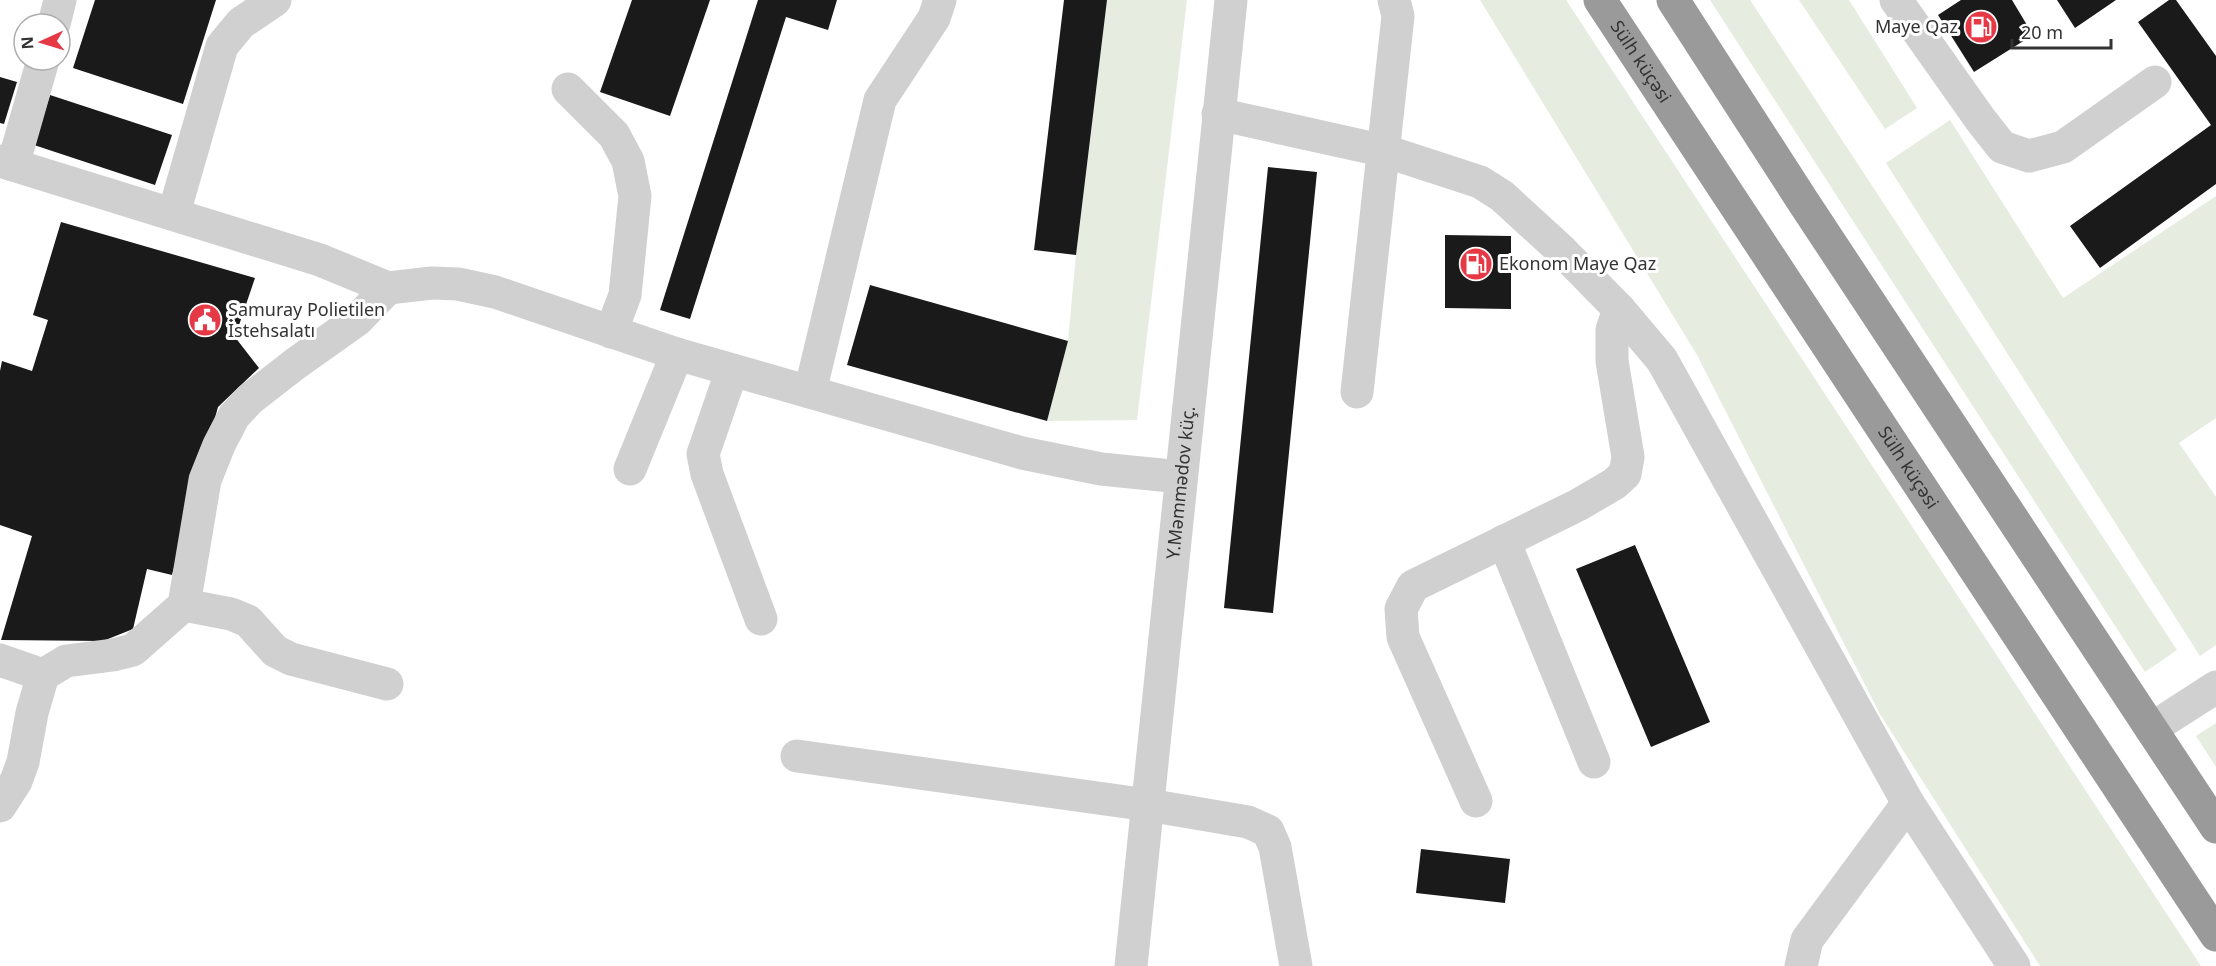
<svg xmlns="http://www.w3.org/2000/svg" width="2216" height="966" font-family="'Noto Sans',sans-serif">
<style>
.green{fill:#e6ecdf}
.building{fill:#1a1a1a}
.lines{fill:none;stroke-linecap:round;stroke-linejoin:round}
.minor{stroke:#d0d0d0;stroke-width:33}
.highway{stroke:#9a9a9a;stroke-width:33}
.labels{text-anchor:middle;stroke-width:6;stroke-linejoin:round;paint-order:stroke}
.poi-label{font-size:18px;fill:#333;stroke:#fff;text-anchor:start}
.street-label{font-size:18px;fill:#333;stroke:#fff}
</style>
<rect width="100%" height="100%" fill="#fff"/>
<!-- green -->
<path class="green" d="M1107 0H1187L1137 420 1047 421 1068 341 1076 255Z
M1480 0H1566L2201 966H2040L1880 714 1697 355Z
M1710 0H1750L2177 650 2145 672Z
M1799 0H1849L1917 108 1885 129Z
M1950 120 2063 298 2216 196V418L2179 443 2216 497V645L2200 656 1886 163Z
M2216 723V767L2196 736Z"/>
<!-- building -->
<path class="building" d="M95 0H216L183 104 73 68Z
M632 0H710L670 116 600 92Z
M758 0H837L828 30 786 17 690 319 660 310Z
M1064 0H1107L1076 255 1034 250Z
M1961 0H2012L2033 35 1974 72 1938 15Z
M2057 0H2116L2075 28Z
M2169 0H2176L2216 56V184L2100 268 2070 226 2211 125 2138 22Z
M0 77 17 82 4 124 0 123Z
M50 95 172 135 155 185 34 145Z
M1268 167 1317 172 1273 613 1224 608Z
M61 222 255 278 235 337 259 368 218 407 172 575 147 569 133 629 103 641 1 640 32 536 0 525V371L2 361 32 371 48 320 33 315Z
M1445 235 1511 236V309L1445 308Z
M870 285 1068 341 1047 421 847 365Z
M1635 545 1710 722 1651 747 1576 569Z
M1421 849 1510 859 1505 903 1416 893Z"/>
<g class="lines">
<!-- minor -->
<g class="minor">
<path d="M1896 0 1980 119 2002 147 2029 156 2063 147 2155 82"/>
<path d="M54 24 60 0"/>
<path d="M568 89 614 135 628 161 635 196 625 295 611 332"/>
<path d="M1218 114 1385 151 1480 182 1502 196 1562 251 1619 309 1662 360 1908 803 2014 966"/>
<path d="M0 161 320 260 388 288 432 283 458 284 495 292 677 354 1022 453 1101 469 1181 477"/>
<path d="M13 165 43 60"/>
<path d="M174 213 222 46 241 23 275 0"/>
<path d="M732 370 703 454 707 474 761 619"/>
<path d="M810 392 880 100 934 18 940 0"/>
<path d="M1357 392 1398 16 1394 0"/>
<path d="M630 469 677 354"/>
<path d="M1504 541 1594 762"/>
<path d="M184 605 231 614 248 621 275 651 291 659 387 684"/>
<path d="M0 660 43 675"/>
<path d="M2151 729 2216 687"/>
<path d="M797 756 1148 805 1248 822 1268 831 1275 847 1296 966"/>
<path d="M1476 801 1403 637 1401 609 1413 586 1578 505 1614 484 1625 474 1628 457 1612 361V330L1619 309"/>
<path d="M0 806 16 781 23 762 32 713 43 675 66 661 113 655 133 650 184 605 205 480 219 445 234 416 250 399 295 364 357 320 388 288"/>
<path id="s1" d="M1131 966 1231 0"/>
<path d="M1801 966 1807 940 1908 803"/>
</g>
<!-- highway -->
<g class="highway">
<path id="s2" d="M1600 0 2216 935"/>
<path d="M1673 0 1802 200 2216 827"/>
</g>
</g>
<!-- icons -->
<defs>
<g id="fuel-disc" transform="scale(1.725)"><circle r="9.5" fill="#e63946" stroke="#fff"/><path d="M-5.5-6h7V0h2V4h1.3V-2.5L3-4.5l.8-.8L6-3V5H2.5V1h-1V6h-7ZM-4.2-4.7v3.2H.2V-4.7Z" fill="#fff"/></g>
<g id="civic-disc" transform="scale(1.725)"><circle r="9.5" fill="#e63946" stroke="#fff"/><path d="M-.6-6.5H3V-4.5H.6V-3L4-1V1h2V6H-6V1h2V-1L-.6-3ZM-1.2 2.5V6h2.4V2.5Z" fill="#fff"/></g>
</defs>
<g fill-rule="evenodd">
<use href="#fuel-disc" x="1981" y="27"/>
<use href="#fuel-disc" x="1476" y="264"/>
<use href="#civic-disc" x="205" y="320"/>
</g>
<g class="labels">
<!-- poi labels -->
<g class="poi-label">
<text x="1958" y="33" text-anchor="end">Maye Qaz</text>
<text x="1499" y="270">Ekonom Maye Qaz</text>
<text x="228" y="316">Samuray Polietilen<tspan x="228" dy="21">İstehsalatı</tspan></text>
</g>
<!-- street labels -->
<g class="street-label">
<text dy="6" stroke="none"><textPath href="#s2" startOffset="74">Sülh küçəsi</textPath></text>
<text dy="6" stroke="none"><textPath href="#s2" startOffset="560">Sülh küçəsi</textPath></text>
<text dy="6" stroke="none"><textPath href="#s1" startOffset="486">Y.Məmmədov küç.</textPath></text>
</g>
</g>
<!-- north arrow -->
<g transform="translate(42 42) rotate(266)"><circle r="28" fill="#ffffff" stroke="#adadad" stroke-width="1.5"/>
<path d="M0-4.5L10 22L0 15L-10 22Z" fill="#e63946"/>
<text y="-9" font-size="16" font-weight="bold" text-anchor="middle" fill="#333333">N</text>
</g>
<!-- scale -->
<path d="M2012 39v9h99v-9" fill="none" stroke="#333333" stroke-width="3"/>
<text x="2021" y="39" font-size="18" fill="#333333" stroke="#ffffff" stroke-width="4.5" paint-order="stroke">20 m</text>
</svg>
